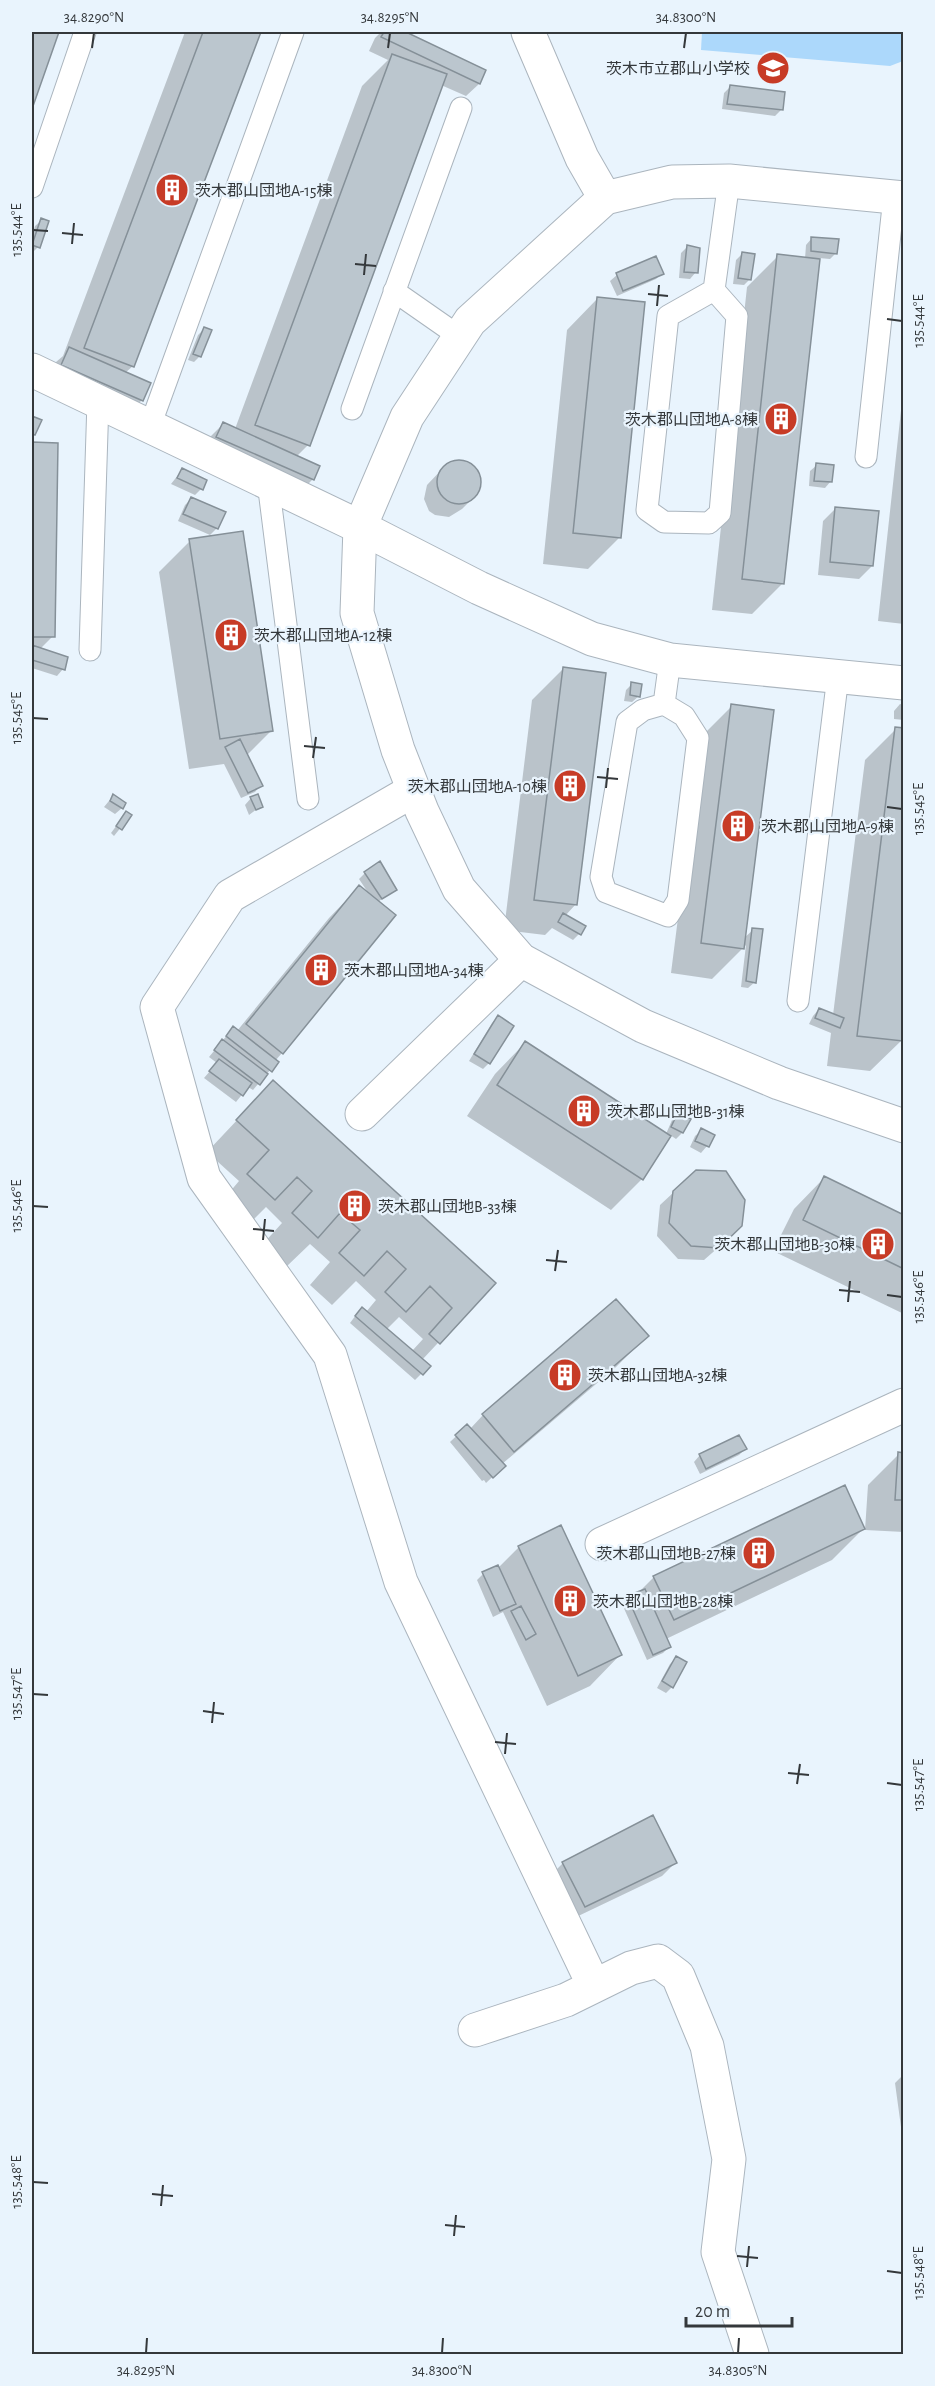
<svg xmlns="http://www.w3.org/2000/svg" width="935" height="2386" font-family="'Alegreya Sans','Noto Sans JP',sans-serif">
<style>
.green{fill:#acd8fb}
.shadow{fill:#0003;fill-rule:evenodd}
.building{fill:#bbc6ce;stroke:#859098;stroke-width:1.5}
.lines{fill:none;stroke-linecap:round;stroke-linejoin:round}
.lane-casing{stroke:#abb5be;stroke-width:23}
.street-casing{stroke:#abb5be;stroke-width:35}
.secondary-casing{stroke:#abb5be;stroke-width:35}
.lane{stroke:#fff;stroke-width:21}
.street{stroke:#fff;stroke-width:33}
.secondary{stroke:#fff;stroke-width:33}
.ticks{fill:none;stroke:#34383b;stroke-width:2}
.labels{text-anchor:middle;stroke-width:4.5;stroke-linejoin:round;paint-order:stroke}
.poi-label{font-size:16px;fill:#34383b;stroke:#e9f4fd;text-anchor:start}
.neatline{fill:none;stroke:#34383b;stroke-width:2}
.ticks-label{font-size:15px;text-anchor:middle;fill:#34383b}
</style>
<rect width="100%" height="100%" fill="#e9f4fd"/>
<!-- green -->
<path class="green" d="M702 32H903V61L890 66 701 50Z"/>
<!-- shadow -->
<path class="shadow" d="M32 32H57L32 105Z
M185 32H259L133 366 125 373 142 400 129 413 49 378 56 362 63 356Z
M381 32H402L484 71 479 84 466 96 441 85 308 445 296 457 313 479 300 492 210 437 223 424 235 429 362 86 388 60 369 51 375 38Z
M730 87 781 110 775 116 722 109 724 93Z
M42 220 38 247 32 253V237L35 226Z
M812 238 836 253 830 259 819 258 783 583 752 614 712 610 747 287 778 256 805 259 806 245Z
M687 247 696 272 690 279 679 278 681 253Z
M742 254 750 279 744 285 733 284 736 260Z
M662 273 656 279 617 296 610 281 617 275Z
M597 299 619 538 588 569 543 564 567 330Z
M204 329 200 356 194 362 188 360 198 335Z
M904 383V624L878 621Z
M32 444H57L53 636 40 649 63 669 57 676 32 668Z
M457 461 470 464 479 475 480 482 475 496 462 509 449 517 435 515 429 511 424 499 427 485 445 466Z
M817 465 831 481 825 488 809 486 810 471Z
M182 470 201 489 195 495 171 484Z
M191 499 217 528 210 535 178 521 185 505Z
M836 508 872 566 859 579 818 575 823 521Z
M190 541 272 730 246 756 261 785 255 792 241 798 224 764 189 769 159 572Z
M563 669 576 904 565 916 579 934 573 940 552 928 545 935 504 930 532 700Z
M632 684 639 696 632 702 624 701 626 690Z
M900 704 904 705V720L894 719V711Z
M732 706 744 938 753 930 755 982 748 988 741 987 746 945 712 979 671 973 701 737Z
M896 729 904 730V1023L901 1041 870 1071 827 1066 831 1033 809 1024 813 1016 819 1009 833 1015 865 760Z
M113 796 122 808 115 814 104 807Z
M251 798 261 806 249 815 245 805Z
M126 813 130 816 114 836 111 833Z
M365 873 395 889 378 902 282 1053 275 1061 277 1062 253 1090 248 1087 236 1102 204 1078 217 1063 209 1057 233 1028 237 1031 329 918 359 887 369 894 359 879Z
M498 1017 489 1063 483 1069 469 1061 492 1023Z
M525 1043 666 1134 672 1120 678 1114 682 1133 676 1139 670 1135 642 1179 611 1210 467 1116 495 1074Z
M273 1082 494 1283 422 1360 429 1366 415 1380 350 1323 356 1315 366 1312 376 1300 356 1281 332 1305 310 1285 330 1262 310 1244 286 1267 262 1245 282 1223 266 1207 244 1229 218 1206 239 1181 207 1152ZM399 1317 423 1339 412 1351 386 1330Z
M702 1130 713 1135 707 1146 701 1153 690 1147 695 1136Z
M824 1178 904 1216V1314L773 1251 794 1209Z
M674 1192 728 1239 704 1260 678 1259 657 1236 660 1205Z
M647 1336 616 1367 502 1464 504 1466 486 1483 484 1480 482 1481 450 1442 467 1426 470 1429 483 1415Z
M745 1449 739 1455 700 1474 694 1462 700 1455Z
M899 1454H904V1532L865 1530 868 1485Z
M561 1527 620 1655 590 1686 547 1706 503 1612 493 1617 477 1580 483 1574 498 1568 519 1547Z
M863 1529 832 1560 666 1639 669 1647 663 1653 647 1660 622 1604 628 1598 637 1594 654 1577Z
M676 1658 672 1687 666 1693 657 1688 670 1664Z
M563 1863H675L662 1876 572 1919 550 1876Z
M904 2074V2149L895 2083Z"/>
<!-- building -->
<path class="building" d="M32 32H59L32 109Z
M203 32H261L134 367 84 348Z
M384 32H406L486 70 480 84 381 37Z
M392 54 447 74 310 446 255 425Z
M730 85 785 92 783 110 727 104Z
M41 218 49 221 40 248 32 245Z
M811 237 839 239 837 254 811 251Z
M687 245 700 248 698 273 684 272Z
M742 252 755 254 751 280 738 278Z
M777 254 820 259 784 584 742 579Z
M656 256 664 274 623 291 616 273Z
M597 297 645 302 621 538 573 533Z
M204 327 212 330 201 357 193 354Z
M69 347 151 383 143 401 61 365Z
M32 416 42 420 35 435 32 434Z
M223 422 320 466 314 480 216 437Z
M32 442 58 443 55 637H32Z
M437 482a22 22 0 1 1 44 0a22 22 0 1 1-44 0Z
M816 463 834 465 832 482 814 481Z
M182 468 207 480 203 490 177 478Z
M191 497 226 512 218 529 183 514Z
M835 507 879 511 873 566 830 562Z
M243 531 273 731 220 739 189 539Z
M32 645 68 657 65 670 32 660Z
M563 667 606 673 577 905 534 900Z
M631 682 642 684 640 697 630 695Z
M731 704 774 710 744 949 701 943Z
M895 727 904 728 903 1041 857 1036Z
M240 739 263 786 248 793 225 747Z
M113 794 126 803 123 809 110 801Z
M258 794 263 807 256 810 250 797Z
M126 811 132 815 122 830 116 826Z
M380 861 397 890 382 899 364 872Z
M359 885 396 915 283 1054 246 1024Z
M563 913 586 926 581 935 558 922Z
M752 928 763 929 756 983 746 981Z
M819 1008 844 1018 840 1028 815 1018Z
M498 1015 514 1026 490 1064 474 1054Z
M233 1026 279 1062 272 1072 226 1036Z
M222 1039 268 1074 260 1085 214 1050Z
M525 1041 671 1136 643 1180 497 1085Z
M219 1059 252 1083 243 1096 209 1071Z
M273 1080 496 1283 440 1344 429 1334 452 1308 430 1286 406 1312 385 1292 406 1269 387 1251 364 1276 339 1253 360 1230 340 1213 318 1238 292 1213 312 1191 297 1177 275 1200 247 1174 269 1150 236 1120Z
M678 1112 691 1119 683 1133 671 1127Z
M701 1128 715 1135 709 1147 695 1141Z
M696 1170 726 1171 745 1200 742 1226 719 1248 691 1246 669 1223 673 1191Z
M824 1176 904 1215V1269L803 1220Z
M616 1299 649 1336 514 1452 482 1414Z
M362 1307 431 1366 423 1375 355 1316Z
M467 1424 506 1466 493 1478 455 1435Z
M739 1435 747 1449 706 1469 699 1454Z
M898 1452 904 1453V1500H895Z
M845 1485 865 1529 674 1620 653 1576Z
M561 1525 622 1655 578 1676 518 1546Z
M498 1565 516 1604 500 1611 482 1572Z
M645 1589 671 1647 653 1655 627 1596Z
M521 1606 536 1634 526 1640 511 1611Z
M676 1656 687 1662 673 1688 662 1681Z
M653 1815 677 1863 585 1907 562 1862Z"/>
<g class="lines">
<!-- lane casing -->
<g class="lane-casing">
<path id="lane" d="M32 187 85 32
M714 290 668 316 647 510 664 522 709 523 720 513 737 316 714 290 729 181
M394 291 460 337
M352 409 461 108
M150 426 293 32
M866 457 894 197
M268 482 308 799
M90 650 98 401
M664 704 643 710 627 722 601 877 606 892 668 916 678 900 698 738 684 716 664 704 670 660
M798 1001 838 676"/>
</g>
<!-- street casing -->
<g class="street-casing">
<path id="street" d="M528 32 582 158 605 198
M32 370 360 527 479 588 592 639 670 660 904 683
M414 790 230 896 157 1007 204 1178 330 1355 401 1582 594 1986
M362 1114 521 960
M602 1544 904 1405
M475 2030 566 2000 631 1968 658 1961 678 1976 707 2046 729 2159 718 2252 752 2354"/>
</g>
<!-- secondary casing -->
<g class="secondary-casing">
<path id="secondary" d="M904 198 729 181 672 182 605 198 470 321 407 417 360 527 357 613 398 750 422 811 459 889 521 960 643 1026 779 1083 904 1126"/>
</g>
<!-- lane -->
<use href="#lane" class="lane"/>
<!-- street -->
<use href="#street" class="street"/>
<!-- secondary -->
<use href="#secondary" class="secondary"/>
</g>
<!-- ticks -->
<path class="ticks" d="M92 48 94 33M388 48 390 33M684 48 686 33M33 230 48 231M62 233 83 235M72 244 74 223M355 264 376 266M364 275 366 254M648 294 668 296M657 306 659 285M887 319 902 321M33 718 48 719M304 746 325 748M313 758 316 737M597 777 618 779M606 788 608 768M887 807 902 809M33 1206 48 1207M253 1229 274 1231M263 1240 265 1219M546 1260 567 1262M555 1271 558 1250M839 1290 860 1292M887 1295 902 1297M848 1302 850 1281M33 1694 48 1695M203 1711 224 1714M212 1723 214 1702M495 1742 516 1744M505 1754 507 1733M788 1773 809 1775M887 1783 902 1785M797 1784 800 1764M33 2182 48 2183M152 2194 173 2196M161 2206 163 2185M445 2225 465 2227M454 2236 456 2215M737 2256 758 2258M747 2267 749 2246M887 2271 902 2273M146 2353 147 2338M442 2353 443 2338M738 2353 739 2338"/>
<!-- icons -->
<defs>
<g id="school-disc" transform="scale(1.725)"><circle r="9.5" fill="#c73b26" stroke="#e9f4fd"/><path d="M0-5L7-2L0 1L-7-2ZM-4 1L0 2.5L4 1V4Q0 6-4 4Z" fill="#fff"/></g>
<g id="building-disc" transform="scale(1.725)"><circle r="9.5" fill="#c73b26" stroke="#e9f4fd"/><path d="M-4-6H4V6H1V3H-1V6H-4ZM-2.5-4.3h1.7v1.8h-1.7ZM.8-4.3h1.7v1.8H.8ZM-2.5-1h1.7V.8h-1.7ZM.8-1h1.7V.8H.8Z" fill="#fff"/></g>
</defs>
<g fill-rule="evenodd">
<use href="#school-disc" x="773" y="68"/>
<use href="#building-disc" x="172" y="190"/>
<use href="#building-disc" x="781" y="419"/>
<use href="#building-disc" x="231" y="635"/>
<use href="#building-disc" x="570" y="786"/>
<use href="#building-disc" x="738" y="826"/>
<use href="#building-disc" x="321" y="970"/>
<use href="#building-disc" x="584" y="1111"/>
<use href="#building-disc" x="355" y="1206"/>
<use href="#building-disc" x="878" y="1244"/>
<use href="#building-disc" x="565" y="1375"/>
<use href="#building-disc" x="759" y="1553"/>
<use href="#building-disc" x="570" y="1601"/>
</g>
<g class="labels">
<!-- poi labels -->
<g class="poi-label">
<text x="750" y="74" text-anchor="end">茨木市立郡山小学校</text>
<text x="195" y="196">茨木郡山団地A-15棟</text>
<text x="758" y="425" text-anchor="end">茨木郡山団地A-8棟</text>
<text x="254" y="641">茨木郡山団地A-12棟</text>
<text x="547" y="792" text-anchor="end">茨木郡山団地A-10棟</text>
<text x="761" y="832">茨木郡山団地A-9棟</text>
<text x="344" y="976">茨木郡山団地A-34棟</text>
<text x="607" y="1117">茨木郡山団地B-31棟</text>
<text x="378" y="1212">茨木郡山団地B-33棟</text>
<text x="855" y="1250" text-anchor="end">茨木郡山団地B-30棟</text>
<text x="588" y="1381">茨木郡山団地A-32棟</text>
<text x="736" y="1559" text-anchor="end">茨木郡山団地B-27棟</text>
<text x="593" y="1607">茨木郡山団地B-28棟</text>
</g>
</g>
<!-- border -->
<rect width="935" height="2386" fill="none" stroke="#e9f4fd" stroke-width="66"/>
<!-- scale -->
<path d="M686 2317v9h106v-9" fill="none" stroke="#34383b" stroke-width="3"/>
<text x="695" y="2317" font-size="18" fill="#34383b" stroke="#e9f4fd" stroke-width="4.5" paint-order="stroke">20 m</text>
<rect x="33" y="33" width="869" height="2320" class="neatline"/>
<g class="ticks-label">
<text x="94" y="22">34.8290°N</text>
<text x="390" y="22">34.8295°N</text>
<text x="686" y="22">34.8300°N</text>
<text transform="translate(16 230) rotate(-90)" y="5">135.544°E</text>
<text transform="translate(918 321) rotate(-90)" y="5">135.544°E</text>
<text transform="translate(16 718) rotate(-90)" y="5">135.545°E</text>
<text transform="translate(918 809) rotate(-90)" y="5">135.545°E</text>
<text transform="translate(16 1206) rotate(-90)" y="5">135.546°E</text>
<text transform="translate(918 1297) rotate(-90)" y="5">135.546°E</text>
<text transform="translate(16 1694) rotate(-90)" y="5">135.547°E</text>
<text transform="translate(918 1785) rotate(-90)" y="5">135.547°E</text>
<text transform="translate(16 2182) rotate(-90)" y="5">135.548°E</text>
<text transform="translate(918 2273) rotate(-90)" y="5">135.548°E</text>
<text x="146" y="2375">34.8295°N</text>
<text x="442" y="2375">34.8300°N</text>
<text x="738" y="2375">34.8305°N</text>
</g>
</svg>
